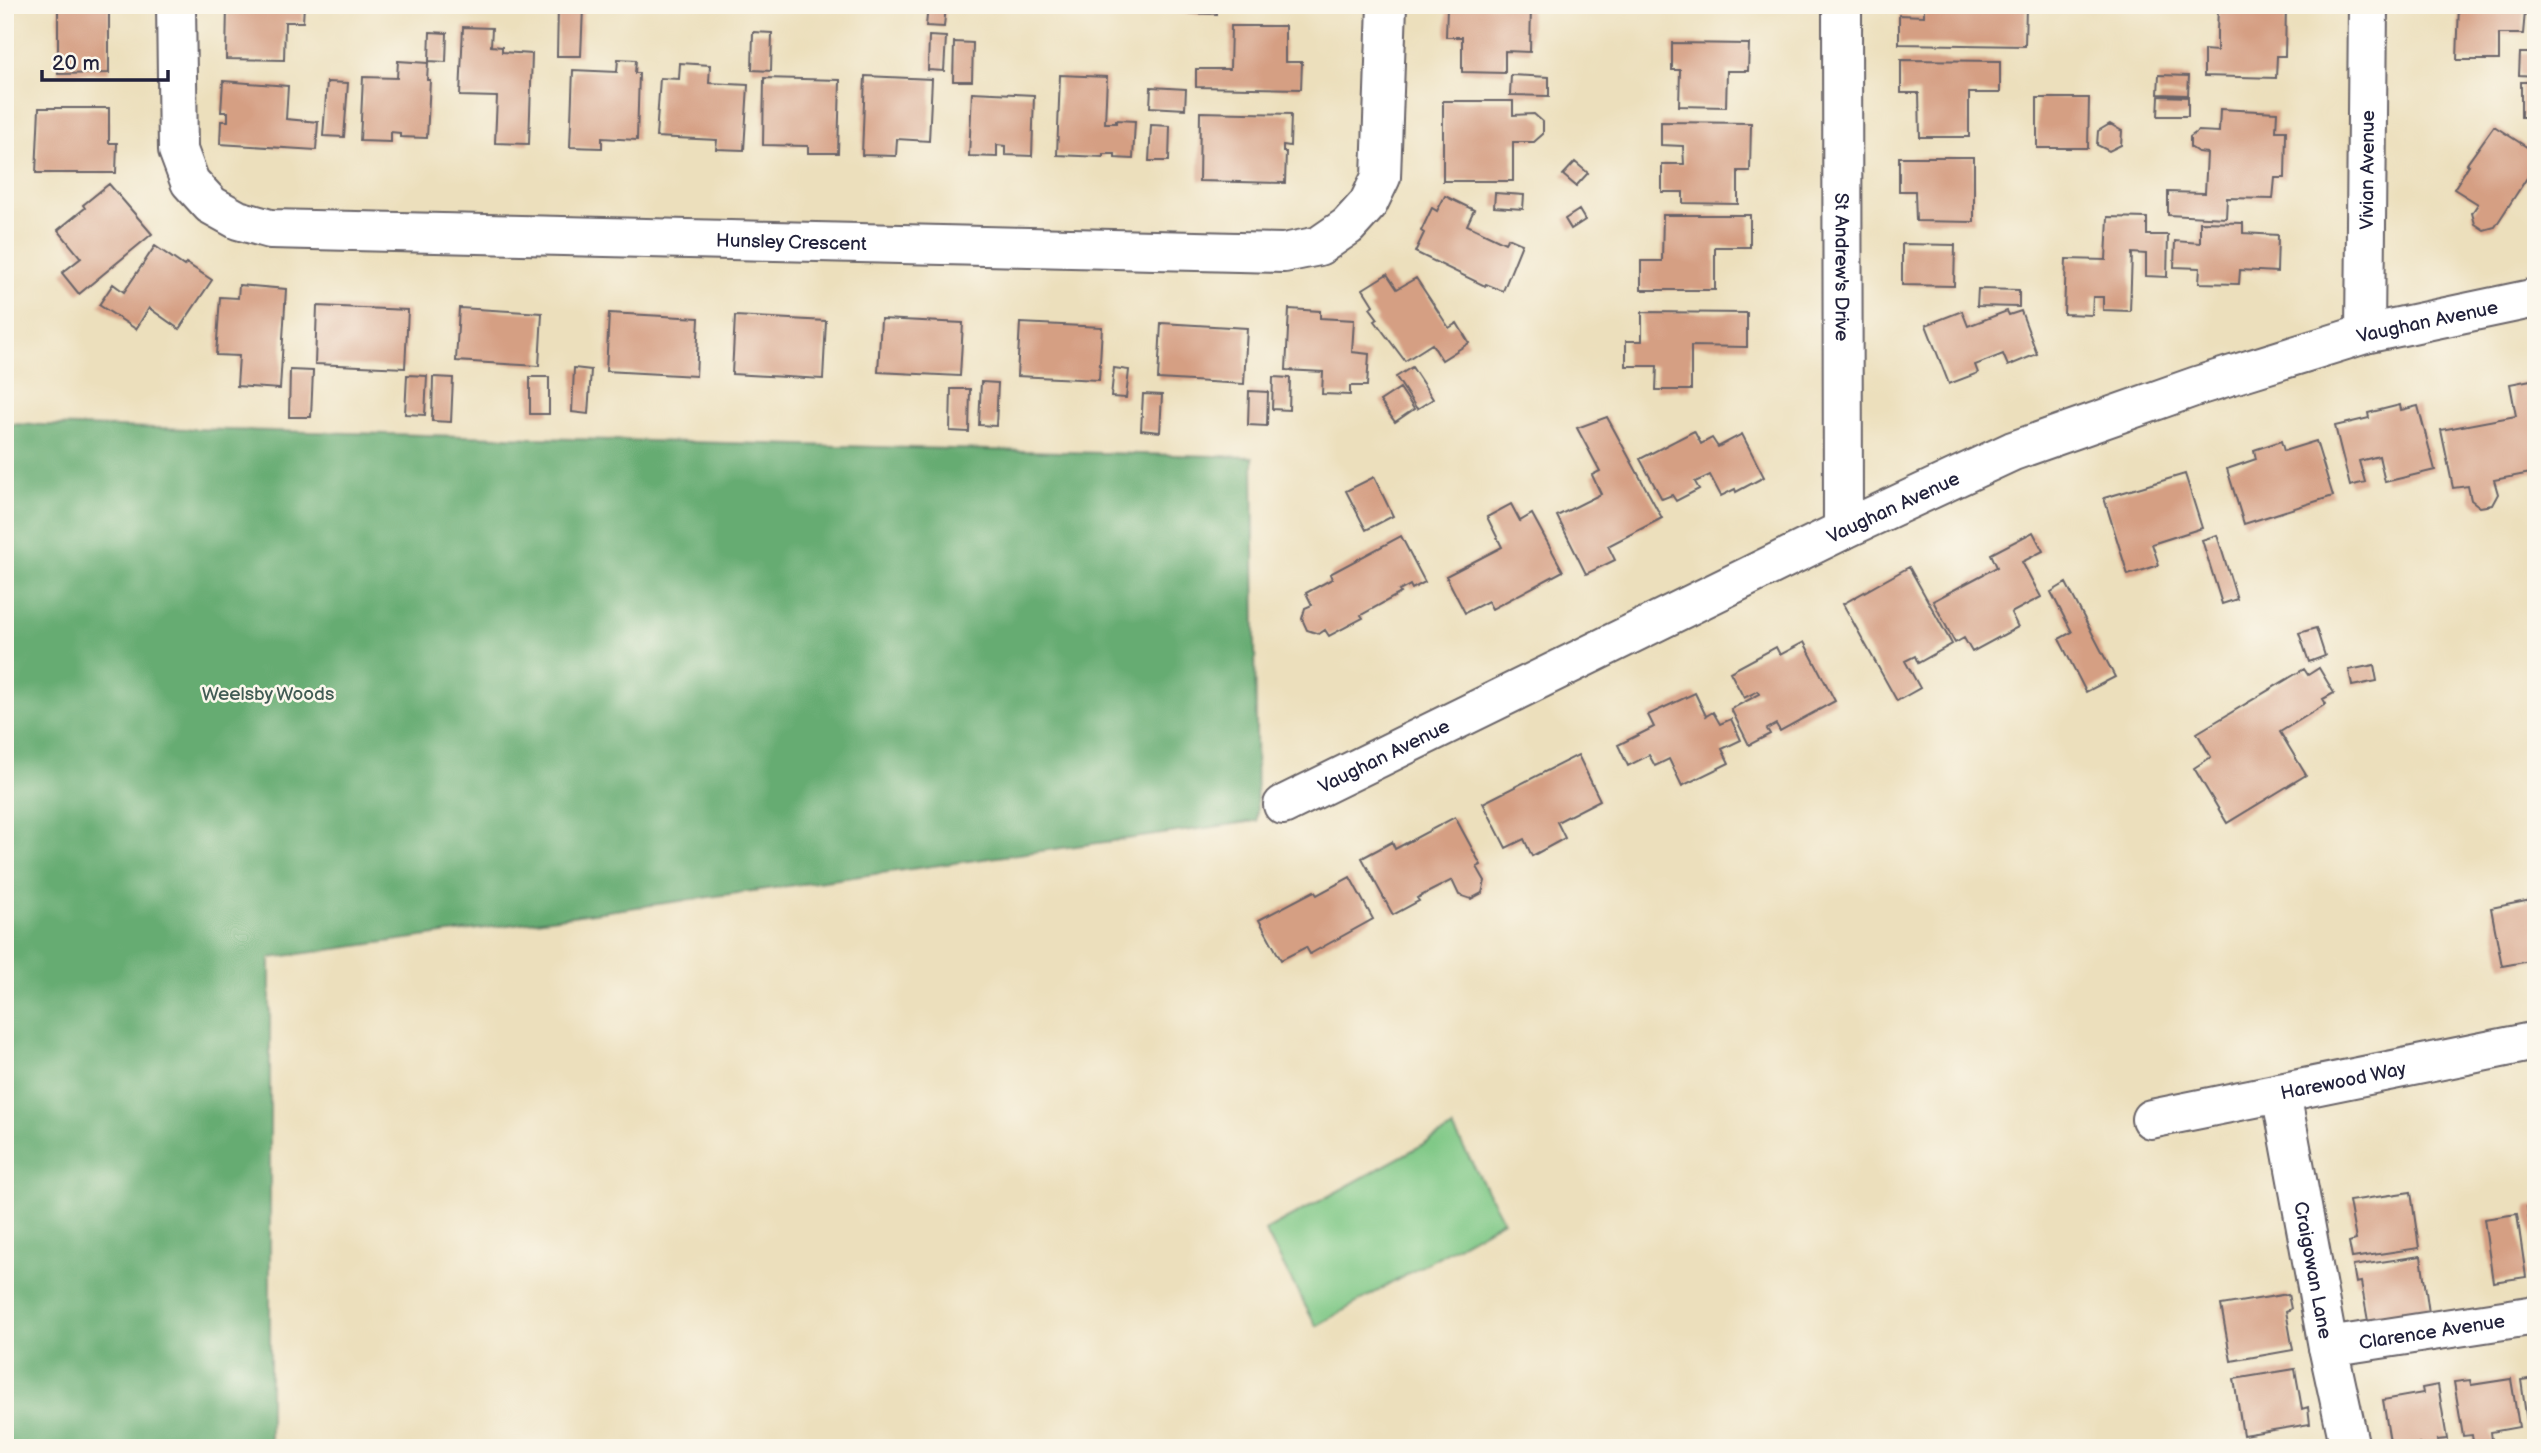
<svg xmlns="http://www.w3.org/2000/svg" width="2541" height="1453" font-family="'Balsamiq Sans',sans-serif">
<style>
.green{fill:#7dc784;stroke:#507460;stroke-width:2}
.forest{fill:#66ac72;stroke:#446756;stroke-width:2}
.building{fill:#d59f83}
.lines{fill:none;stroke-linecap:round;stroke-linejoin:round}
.minor-casing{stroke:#696468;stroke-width:42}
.minor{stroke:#fff;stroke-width:38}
.labels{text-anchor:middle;stroke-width:5;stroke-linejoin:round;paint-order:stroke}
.street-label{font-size:19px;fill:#22223b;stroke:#fbf7ec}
.park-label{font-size:19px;fill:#425c55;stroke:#fbf7ec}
</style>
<rect width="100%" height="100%" fill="#fbf7ec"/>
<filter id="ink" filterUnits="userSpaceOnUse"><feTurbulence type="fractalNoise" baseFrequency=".0143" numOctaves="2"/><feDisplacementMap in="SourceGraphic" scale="14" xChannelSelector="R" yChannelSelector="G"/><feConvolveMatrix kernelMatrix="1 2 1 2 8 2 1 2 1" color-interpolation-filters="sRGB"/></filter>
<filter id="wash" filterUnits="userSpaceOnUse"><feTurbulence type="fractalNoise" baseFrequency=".00686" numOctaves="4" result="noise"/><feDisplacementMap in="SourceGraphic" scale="28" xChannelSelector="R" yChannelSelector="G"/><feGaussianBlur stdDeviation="1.57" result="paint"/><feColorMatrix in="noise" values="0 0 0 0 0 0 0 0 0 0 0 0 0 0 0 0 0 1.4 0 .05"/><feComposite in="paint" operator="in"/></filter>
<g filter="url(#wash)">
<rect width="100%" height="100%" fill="#ecdfbc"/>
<!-- green -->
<path class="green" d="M1453 1128 1503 1220 1316 1326 1265 1231Z"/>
<!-- forest -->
<path class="forest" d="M5 424 1253 457 1257 821 270 958V1448H5Z"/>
<g id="blocks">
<!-- building -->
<path class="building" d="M58 5H109V73L58 74Z
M227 5H304L303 22H285L284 60 226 59Z
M928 5H946L944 27 926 26Z
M1179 5H1217V14L1178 13Z
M1463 5H1531L1530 52 1505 51V73L1462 72V37H1446L1447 7H1463Z
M1698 5H1738V9L1697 7Z
M1924 5H2026L2025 46 1899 44V15L1924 16Z
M2205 5H2286L2285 56H2277L2276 78 2204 76V50L2217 51V32L2218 8H2205Z
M2459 5H2532V12H2525L2523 34H2499V60H2457Z
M558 7 583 8 581 56H557Z
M1231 26H1285V62H1302L1301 89 1196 87V69H1230Z
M463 27 492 28 491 46 502 47V52L532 54 529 144 495 143 497 97 460 96Z
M430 32 447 33 446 62 429 61Z
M753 32 772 33 771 71 752 70Z
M929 36 946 37 944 71 928 70Z
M954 42 973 43 972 81H953Z
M1672 43 1749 44 1748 71H1727L1726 107 1679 106 1680 70H1672Z
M2520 53H2536V76L2519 75Z
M618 59 636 60 635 73H639L637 140 602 138V148L570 147 573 70 617 72Z
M1901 60 2000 61V93H1969V137H1920L1919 93H1901Z
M398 61 428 63 427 80H430L427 138 400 137V133L391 132V142L360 141 363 77 397 78Z
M680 63 710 65 709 83 748 85 744 150 716 149 717 140 656 137 660 78 679 79Z
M1060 75 1107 77 1105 123H1116V120L1135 121 1133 159 1115 158V154H1103V157L1057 155Z
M1511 75 1549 77V96L1510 95Z
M2159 75 2189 76 2188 95 2158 94Z
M865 76 932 79 929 141 897 139 896 156 862 155Z
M764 78 840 80 838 153H808V146L763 145Z
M223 81 288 86 286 119 318 122 316 150 220 144 221 121H228V112H221Z
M327 82 348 83 344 137 323 136Z
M2521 82H2536V117H2521Z
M1151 87 1186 89 1185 109 1150 107Z
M972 92 1034 95 1032 156 1005 155V146L997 145V157L969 156Z
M2159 96 2188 97V116H2158Z
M2037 98H2089L2088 148H2037Z
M1443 101H1513V115L1534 114 1543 122V134L1534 142H1513V181H1443Z
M39 108H109V143H117L116 173H36Z
M2220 109 2277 112 2276 131H2286L2285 178H2275L2273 199 2227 198 2226 218 2168 215V192L2205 193 2207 153 2198 152 2190 147V137L2198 131 2219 132Z
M1200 112 1291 114 1290 146 1283 145V152H1286L1285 183 1199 181Z
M1661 122 1751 123 1750 171H1738V204L1683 203V192H1662V164H1684L1683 146 1661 145Z
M2110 124 2122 131 2121 145 2109 151 2097 145 2098 131Z
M1151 125 1170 126 1169 161H1149Z
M2494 126 2536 153V164L2495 227 2484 230 2475 224 2472 213 2478 204 2454 189 2469 165 2467 164Z
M1899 157H1974V222L1916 221 1915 191H1899Z
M1575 162 1588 173 1576 186 1563 175Z
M109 184 152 234 79 294 62 273 81 258 58 230 85 208 83 205Z
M1495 193 1524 195 1523 209 1494 207Z
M1445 196 1474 210 1467 225 1505 243 1508 238 1522 244 1503 291 1486 284 1485 286 1415 252 1424 233 1421 231 1432 208 1437 211Z
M1579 210 1585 220 1571 229 1565 219Z
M1663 215H1750V247H1715V290H1641V261H1662Z
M2108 217 2147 218V235H2168L2167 277 2146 276V254L2132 253 2130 311 2103 310V297H2093L2092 315 2064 314 2066 259 2106 260Z
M2200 222 2243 223V233L2278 235 2277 272 2240 270 2239 284 2199 283 2200 268 2174 267 2175 241 2200 243Z
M1902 244 1955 245 1954 286 1902 285Z
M155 246 184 266 186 263 212 280 179 329 149 308 136 329 99 305 113 284 124 292Z
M1387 274 1397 289 1416 278 1449 328 1457 323 1469 343 1442 360 1432 344 1405 361 1375 321 1378 319 1370 308 1373 305 1363 289Z
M239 285 286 289 280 389 237 386 239 356 216 355 220 297 238 298Z
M1978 289 2019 290V307L1977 306Z
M317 306 408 310 405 368 315 364Z
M459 308 542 313 539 366 456 361Z
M1289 309 1320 311V318L1354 320 1352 352 1369 354 1367 386H1350V395L1322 394 1323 372 1286 370Z
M1962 311 1968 326 2007 311 2009 315 2021 311 2037 354 2008 366 2003 354 1975 365 1978 373 1949 384 1926 325Z
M1642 312 1747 313V347L1691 346V390H1656L1657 366H1626V341H1642Z
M609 313 699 318 696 376 606 371Z
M735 316 826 321 823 379 732 374Z
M881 319 963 323 960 376 878 372Z
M1020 323 1102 327 1099 380 1017 376Z
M1161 323 1247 328 1244 384 1158 379Z
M1412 367 1433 399 1417 409 1396 377Z
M574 368 591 370 588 414 572 412Z
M1114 368 1129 370 1126 398 1111 397Z
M290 370 313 371 311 417H289Z
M407 375 427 376 425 415 405 414Z
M433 377 453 378 451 422 432 421Z
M530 377H549V414H530Z
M1273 377 1290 378 1289 410 1272 409Z
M2536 379V472L2494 480 2498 494 2492 505 2480 507 2471 500 2468 486 2453 488 2441 430 2516 416 2510 384Z
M981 382 998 383 996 426 979 425Z
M1400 388 1414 409 1395 422 1380 401Z
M951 389H970L969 432 950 431Z
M1249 391 1268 392 1267 426 1248 425Z
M1143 394 1162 395 1160 432 1141 430Z
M2400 405 2401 410 2418 406 2435 470 2385 482 2379 456 2359 461 2365 482 2350 486 2335 426 2369 418 2368 413Z
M1607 417 1662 518 1608 546 1615 560 1586 574 1557 516 1601 494 1592 475 1600 471 1577 428Z
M1694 431 1701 444 1712 438 1718 447 1742 434 1764 477 1736 492 1735 489 1721 496 1710 475 1695 482 1699 489 1676 501 1672 495 1662 499 1640 459Z
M2281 441 2284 451 2316 441 2333 496 2244 524 2227 469 2256 459 2254 450Z
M2185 474 2202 528 2152 544 2159 565 2128 575 2104 498Z
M1374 477 1393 516 1366 530 1346 491Z
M1511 504 1520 521 1532 514 1563 571 1492 609 1488 601 1465 613 1446 576 1502 547 1487 517Z
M2033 532 2043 551 2022 562 2041 597 2011 613 2018 627 1972 652 1964 638 1955 643 1933 601 1997 567 1991 554Z
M2217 535 2237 599 2222 604 2202 540Z
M1401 536 1425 582 1412 589 1410 585 1399 591 1401 593 1361 615 1363 618 1329 636 1325 630 1319 634 1307 630 1302 619 1305 608 1312 605 1306 593 1332 579 1330 574Z
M1909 567 1952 644 1918 663 1915 656 1905 661 1920 688 1897 701 1843 604Z
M2066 583 2115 677 2086 692 2059 639 2072 632 2051 592Z
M2316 628 2325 656 2309 662 2299 633Z
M1804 642 1835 701 1780 731 1776 724 1767 729 1770 734 1749 745 1731 709 1760 694 1758 691 1744 698 1730 672 1776 647 1780 655Z
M2374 665 2377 681 2352 686 2349 670Z
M2319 668 2334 693 2323 699 2326 704 2280 732 2306 775 2227 823 2194 768 2211 757 2197 733 2304 669 2308 675Z
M1695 693 1706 716 1713 712 1720 724 1731 719 1741 740 1722 749 1729 763 1682 786 1669 759 1655 766 1649 755 1628 766 1618 745 1654 727 1648 715Z
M1578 755 1600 800 1557 822 1565 838 1532 856 1524 839 1506 848 1483 803Z
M1455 817 1481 865 1477 867 1485 881 1482 893 1471 899 1459 895 1452 880 1417 898 1419 901 1393 915 1362 858 1392 842 1395 849Z
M1350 877 1373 919 1310 954 1306 947 1281 960 1259 920 1314 891 1317 895Z
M2536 899V960L2502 966 2491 908Z
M2411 1192 2419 1248 2352 1258 2349 1242 2356 1240 2349 1201Z
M2536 1205V1257H2534L2527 1207Z
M2517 1214 2526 1277 2493 1282 2484 1219Z
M2421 1256 2429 1313 2368 1321 2361 1282 2356 1283 2353 1266Z
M2288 1294 2291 1309 2286 1311 2293 1350 2231 1361 2221 1305Z
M2295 1369 2302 1409 2308 1407 2310 1424 2243 1435 2234 1379Z
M2536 1378V1428L2528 1429 2521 1380Z
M2511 1379 2519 1427 2491 1432 2493 1448H2474L2472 1435 2463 1436 2454 1382 2470 1380 2471 1385Z
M2438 1385 2447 1439 2437 1440 2439 1448H2419V1444L2391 1448 2383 1400 2423 1393 2422 1388Z"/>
</g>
</g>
<g filter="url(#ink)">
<use href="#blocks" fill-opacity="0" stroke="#696468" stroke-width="2"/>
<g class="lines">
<!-- minor casing -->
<g class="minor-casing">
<g id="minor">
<path id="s1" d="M176 5 178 150 190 182 211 205 238 220 270 229 1284 253 1319 246 1348 226 1368 204 1381 177 1387 5"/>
<path id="s2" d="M1842 5 1843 530"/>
<path id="s3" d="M2365 334 2368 5"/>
<path id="s4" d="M1283 805 1843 530 2013 451 2197 386 2365 334 2536 298"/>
<path id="s5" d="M2281 1093 2328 1347 2350 1448"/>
<path id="s6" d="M2151 1119 2536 1041"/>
<path id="s7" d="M2328 1347 2536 1315"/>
</g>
</g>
<!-- minor -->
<use href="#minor" class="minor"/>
</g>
</g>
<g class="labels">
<!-- street labels -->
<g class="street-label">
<text dy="7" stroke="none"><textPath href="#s3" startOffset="164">Vivian Avenue</textPath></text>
<text dy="7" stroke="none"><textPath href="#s1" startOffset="796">Hunsley Crescent</textPath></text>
<text dy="7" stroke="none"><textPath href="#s2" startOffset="262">St Andrew's Drive</textPath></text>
<text dy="7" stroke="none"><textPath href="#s4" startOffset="1246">Vaughan Avenue</textPath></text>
<text dy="7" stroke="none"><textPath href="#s4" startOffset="679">Vaughan Avenue</textPath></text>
<text dy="7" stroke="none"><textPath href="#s4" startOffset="112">Vaughan Avenue</textPath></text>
<text dy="7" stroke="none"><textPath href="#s6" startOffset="196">Harewood Way</textPath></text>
<text dy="7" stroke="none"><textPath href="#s5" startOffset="180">Craigowan Lane</textPath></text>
<text dy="7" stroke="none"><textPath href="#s7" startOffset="105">Clarence Avenue</textPath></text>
</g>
<!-- park labels -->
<g class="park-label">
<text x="268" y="700">Weelsby Woods</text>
</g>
</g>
<!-- margin -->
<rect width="2541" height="1453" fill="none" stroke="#fbf7ec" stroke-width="28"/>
<!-- scale -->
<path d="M42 70v10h126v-10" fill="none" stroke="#22223b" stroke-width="3.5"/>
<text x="52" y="70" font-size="21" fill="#22223b" stroke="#fbf7ec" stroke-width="5" paint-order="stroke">20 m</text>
</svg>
